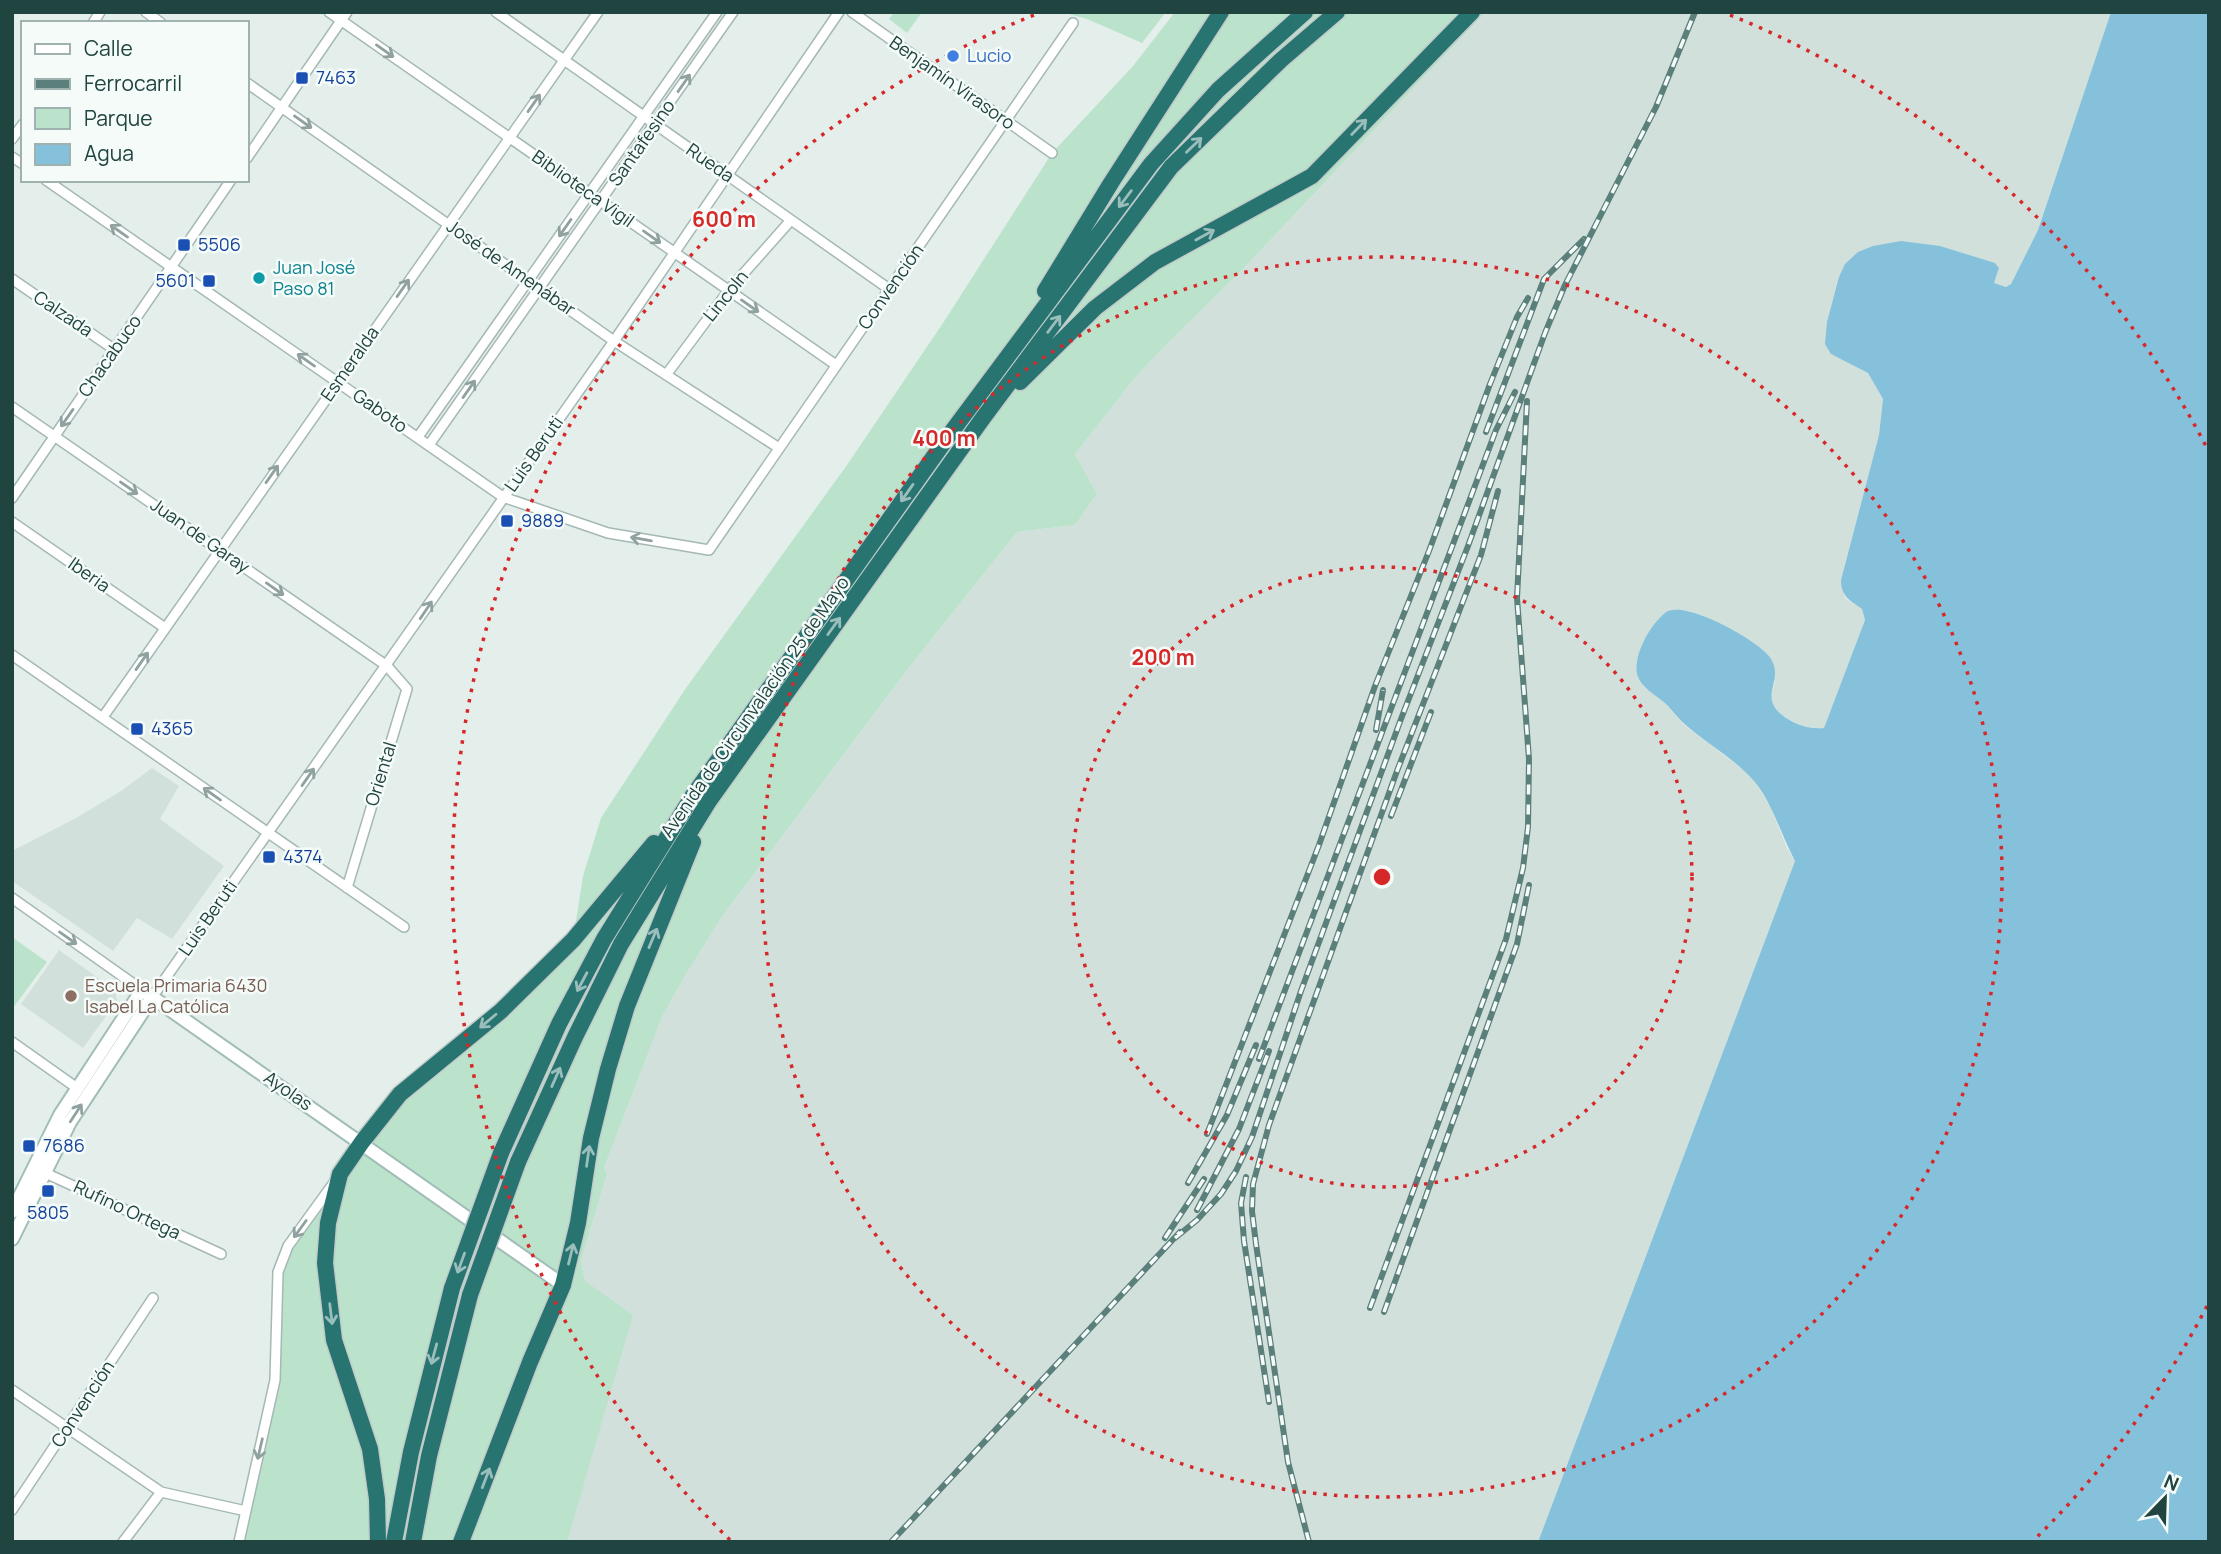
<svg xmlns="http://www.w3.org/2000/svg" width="2221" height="1554" font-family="Manrope,sans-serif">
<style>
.built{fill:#d2e0dc}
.green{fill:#bbe3cb}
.water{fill:#86c1db}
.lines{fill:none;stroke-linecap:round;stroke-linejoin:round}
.street-casing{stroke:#a5b8b5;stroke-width:12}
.secondary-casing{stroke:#a1bdb8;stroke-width:16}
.highway-casing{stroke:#c1cbca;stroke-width:19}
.street{stroke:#fff;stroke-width:9}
.secondary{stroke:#fff;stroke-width:12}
.highway{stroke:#287470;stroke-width:16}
.rail-casing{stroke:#5b7f7b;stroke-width:6}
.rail{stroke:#f5fbf9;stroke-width:3.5;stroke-dasharray:10;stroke-linecap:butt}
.highway-bridge-casing{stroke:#c1cbca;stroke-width:19;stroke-linecap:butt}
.highway-bridge{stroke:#287470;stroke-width:16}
.oneway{stroke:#90a2a0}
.oneway2{stroke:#99bebb}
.ring{fill:none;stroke:#d62828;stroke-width:3.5;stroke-dasharray:3.5 7}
.shop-dot{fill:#3f7fe0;stroke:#f5fbf9;stroke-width:2.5}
.transit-dot{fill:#1a4fb4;stroke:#f5fbf9;stroke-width:2.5}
.culture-dot{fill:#0f9aa8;stroke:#f5fbf9;stroke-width:2.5}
.education-dot{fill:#8d6e63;stroke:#f5fbf9;stroke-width:2.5}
.labels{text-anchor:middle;stroke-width:5;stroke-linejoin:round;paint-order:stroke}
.shop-label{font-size:18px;fill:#366cbe;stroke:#f5fbf9;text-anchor:start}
.transit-label{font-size:18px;fill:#164399;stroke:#f5fbf9;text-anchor:start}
.street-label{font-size:18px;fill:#204440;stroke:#f5fbf9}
.culture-label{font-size:18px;fill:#0d838f;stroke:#f5fbf9;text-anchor:start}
.education-label{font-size:18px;fill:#785e54;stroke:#f5fbf9;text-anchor:start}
.centre{fill:#d62828;stroke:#f5fbf9;stroke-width:3.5}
.ring-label{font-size:21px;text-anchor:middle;font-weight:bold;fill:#d62828;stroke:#f5fbf9;stroke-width:5;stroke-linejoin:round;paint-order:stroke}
</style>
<rect width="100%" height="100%" fill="#e4efec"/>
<!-- built -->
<path class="built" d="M1486 12H2111L2038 230 2011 284 2006 287 1994 283 1999 268 1995 263 1851 364 1868 373 1883 399 1879 435 1841 580 1845 598 1862 609 1865 620 1824 729 1802 726 1780 715 1773 707 1771 697 1775 681 1659 619 1642 644 1636 663 1638 676 1646 688 1666 704 1684 725 1745 771 1755 782 1771 808 1787 848 1795 861 1538 1542H567L585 1281 581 1261 607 1174 604 1168 662 1017 685 976 723 915 907 670 1017 532 1075 525 1097 494 1075 454 1134 379 1161 350 1241 271Z
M152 768 179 786 160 819 224 866 172 939 137 918 113 951 12 881V851L76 818 121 791Z
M59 950 115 990 117 1001 83 1048 21 1004Z"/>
<!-- green -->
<path class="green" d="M894 12H922L907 33 889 19Z
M1062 12H1166L1142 43 1087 19Z
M1175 12H1486L1241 271 1161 350 1134 379 1075 454 1097 494 1075 525 1017 532 907 670 723 915 685 976 662 1017 604 1168 607 1174 581 1261 585 1281 633 1315 567 1542H239L275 1380 276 1295 288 1246 400 1094 573 940 583 876 601 818 686 688 847 465 943 323 1052 153 1133 66Z
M12 937 47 962 13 1008H12Z"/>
<!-- water -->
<path class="water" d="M2111 12H2209V1542H1538L1795 861C1781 835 1773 804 1754 781 1736 760 1709 745 1688 727 1680 721 1674 712 1666 704 1656 695 1641 688 1637 674 1633 655 1650 625 1665 613 1682 598 1755 639 1768 655 1790 681 1749 699 1793 722 1803 727 1813 729 1824 728L1865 620 1862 609C1849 600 1841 596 1841 580L1879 435 1883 399 1868 373 1831 354 1825 344 1827 322 1839 277 1845 264 1858 252 1873 246 1901 241 1940 246 1995 263 1999 268 1994 283 2006 287 2011 284 2038 230Z"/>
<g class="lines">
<!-- street casing -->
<g class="street-casing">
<path id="street" d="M146 12 161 23
M329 12 836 365
M496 12 889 289
M852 12 1052 153
M93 23 100 12
M247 83 614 341 779 448
M12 139 23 124
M12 157 23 164
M247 158 347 12
M46 180 503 497 608 533 709 550 1073 23
M12 279 115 350
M666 375 729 290 791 220
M12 407 387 666 407 689 347 888
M418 437 717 12
M429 445 733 12
M12 498 231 180
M12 522 165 628
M12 655 404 927
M103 717 598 12
M12 898 142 990
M153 996 614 341 839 12
M12 1042 77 1088
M41 1171 221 1254
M12 1390 161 1492 246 1511
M12 1510 153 1298
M123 1542 161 1492
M239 1542 275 1380 278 1272 288 1246 333 1184"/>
</g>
<!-- secondary casing -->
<g class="secondary-casing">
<path id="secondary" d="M12 1212 60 1115 142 990 563 1285
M12 1239 70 1122 153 996"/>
</g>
<!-- highway casing -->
<g class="highway-casing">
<path id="highway" d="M1045 291 1111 183 1221 12
M1020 382 1095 308 1155 262 1312 176 1472 12
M501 1153 559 1024 604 939 692 797 947 438 1151 164 1218 90 1305 12
M518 1162 575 1037 621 944 709 801 983 418 1171 167 1281 60 1337 12
M378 1542 377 1499 370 1449 334 1340 325 1263 328 1223 340 1174 362 1142 400 1094 501 1011 573 940 654 843
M394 1542 411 1452 452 1288
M413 1542 429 1456 470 1295
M461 1542 530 1362 563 1285 578 1223 591 1138 608 1069 627 1006 693 842"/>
</g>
<!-- street -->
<use href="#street" class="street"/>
<!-- secondary -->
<use href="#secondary" class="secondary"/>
<!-- highway -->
<use href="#highway" class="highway"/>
<!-- rail casing -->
<g class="rail-casing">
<path id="rail" d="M1486 432 1544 279 1584 239
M1376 730 1383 690
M1391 816 1431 712
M1259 1059 1496 430 1515 392
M1207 1134 1319 845 1375 686 1429 551 1490 384 1517 317 1528 298
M1246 1177 1241 1203 1244 1241 1269 1402
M1188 1183 1227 1115 1256 1045
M1197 1210 1239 1129 1269 1051
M1165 1238 1204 1179
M1175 1238 1197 1220 1221 1194 1236 1171 1252 1137 1301 991 1401 719 1468 546 1545 333 1565 285 1656 107 1695 12
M1370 1308 1506 939 1523 868 1528 827 1529 759 1517 598 1527 401
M1384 1312 1517 944 1529 885
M891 1542 1180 1232
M1309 1542 1288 1462 1256 1244 1252 1211 1253 1184 1269 1125 1397 771 1481 555 1498 491"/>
</g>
<!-- rail -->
<use href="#rail" class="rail"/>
<!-- highway-bridge casing -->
<g class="highway-bridge-casing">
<path id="highway-bridge" d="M452 1288 501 1153
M470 1295 518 1162"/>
</g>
<!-- highway-bridge -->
<use href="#highway-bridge" class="highway-bridge"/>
</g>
<!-- one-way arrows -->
<defs><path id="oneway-shaft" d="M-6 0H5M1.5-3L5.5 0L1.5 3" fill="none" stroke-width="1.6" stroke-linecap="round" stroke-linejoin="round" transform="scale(1.75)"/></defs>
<g class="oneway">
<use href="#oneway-shaft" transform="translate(385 51) rotate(35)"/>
<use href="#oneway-shaft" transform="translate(684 83) rotate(-55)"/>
<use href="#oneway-shaft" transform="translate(534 103) rotate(-55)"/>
<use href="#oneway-shaft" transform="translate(303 122) rotate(35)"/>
<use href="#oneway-shaft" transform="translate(565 228) rotate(125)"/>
<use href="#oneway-shaft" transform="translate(119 231) rotate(-145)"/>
<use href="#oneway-shaft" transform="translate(652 237) rotate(35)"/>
<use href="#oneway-shaft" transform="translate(403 288) rotate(-55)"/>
<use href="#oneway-shaft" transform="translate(750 306) rotate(35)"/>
<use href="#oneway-shaft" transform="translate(306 360) rotate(-145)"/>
<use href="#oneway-shaft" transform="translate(469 389) rotate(-55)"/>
<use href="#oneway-shaft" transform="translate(67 418) rotate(125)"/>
<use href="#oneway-shaft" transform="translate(272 474) rotate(-55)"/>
<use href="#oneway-shaft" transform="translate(129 488) rotate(35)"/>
<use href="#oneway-shaft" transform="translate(641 539) rotate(-170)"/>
<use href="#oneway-shaft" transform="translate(275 589) rotate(35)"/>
<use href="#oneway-shaft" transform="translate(426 610) rotate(-56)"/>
<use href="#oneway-shaft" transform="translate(142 661) rotate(-55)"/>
<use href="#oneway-shaft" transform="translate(308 777) rotate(-55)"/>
<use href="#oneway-shaft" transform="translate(212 794) rotate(-145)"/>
<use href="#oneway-shaft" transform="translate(68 938) rotate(35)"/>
<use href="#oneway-shaft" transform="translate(76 1113) rotate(-57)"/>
<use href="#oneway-shaft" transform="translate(300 1229) rotate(126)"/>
<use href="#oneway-shaft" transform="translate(260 1449) rotate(103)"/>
</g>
<g class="oneway2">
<use href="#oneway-shaft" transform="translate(1359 127) rotate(-46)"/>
<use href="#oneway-shaft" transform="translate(1194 145) rotate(-44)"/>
<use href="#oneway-shaft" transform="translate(1125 199) rotate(127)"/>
<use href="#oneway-shaft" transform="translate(1205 235) rotate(-29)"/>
<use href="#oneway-shaft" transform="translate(1054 324) rotate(-53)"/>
<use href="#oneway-shaft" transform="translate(907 493) rotate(125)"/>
<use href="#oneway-shaft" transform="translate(834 626) rotate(-54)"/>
<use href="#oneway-shaft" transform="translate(653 938) rotate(-67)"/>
<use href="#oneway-shaft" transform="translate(582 982) rotate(118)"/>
<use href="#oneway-shaft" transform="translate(488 1021) rotate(140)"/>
<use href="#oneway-shaft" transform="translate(556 1077) rotate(-66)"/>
<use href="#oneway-shaft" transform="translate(588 1156) rotate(-82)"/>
<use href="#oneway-shaft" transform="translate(571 1254) rotate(-76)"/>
<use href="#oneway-shaft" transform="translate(461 1263) rotate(110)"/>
<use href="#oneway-shaft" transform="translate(331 1314) rotate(83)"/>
<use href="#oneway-shaft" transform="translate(434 1354) rotate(105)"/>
<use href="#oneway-shaft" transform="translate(486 1478) rotate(-69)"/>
</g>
<!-- distance rings -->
<g class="ring">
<circle cx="1382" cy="877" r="310"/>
<circle cx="1382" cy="877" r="620"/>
<path d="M2207 1306A930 930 0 0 1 2034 1540M730 1540A930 930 0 0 1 1034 15M1730 15A930 930 0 0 1 2207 448"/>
</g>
<!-- markers -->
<circle class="shop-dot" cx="953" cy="56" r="7"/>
<g class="transit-dot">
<rect x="295" y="71" width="14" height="14" rx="3.5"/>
<rect x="177" y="238" width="14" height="14" rx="3.5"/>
<rect x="202" y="274" width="14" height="14" rx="3.5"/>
<rect x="500" y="514" width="14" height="14" rx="3.5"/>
<rect x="130" y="722" width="14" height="14" rx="3.5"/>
<rect x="262" y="850" width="14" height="14" rx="3.5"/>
<rect x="22" y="1139" width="14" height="14" rx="3.5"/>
<rect x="41" y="1184" width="14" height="14" rx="3.5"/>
</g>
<circle class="culture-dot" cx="259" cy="278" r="7"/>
<circle class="education-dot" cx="71" cy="996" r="7"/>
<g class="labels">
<!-- shop labels -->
<g class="shop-label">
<text x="967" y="62">Lucio</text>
</g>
<!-- transit labels -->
<g class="transit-label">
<text x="316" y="84">7463</text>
<text x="198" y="251">5506</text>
<text x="195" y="287" text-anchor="end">5601</text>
<text x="521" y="527">9889</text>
<text x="151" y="735">4365</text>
<text x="283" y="863">4374</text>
<text x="43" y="1152">7686</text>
<text x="48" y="1219" text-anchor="middle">5805</text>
</g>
<!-- street labels -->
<g class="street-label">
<text transform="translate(952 83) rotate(35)" y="6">Benjamín Virasoro</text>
<text transform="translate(642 143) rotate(-55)" y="6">Santafesino</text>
<text transform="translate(710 163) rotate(35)" y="6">Rueda</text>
<text transform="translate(583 189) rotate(35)" y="6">Biblioteca Vigil</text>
<text transform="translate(511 268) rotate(35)" y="6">José de Amenábar</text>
<text transform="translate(891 287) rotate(-55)" y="6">Convención</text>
<text transform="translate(726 296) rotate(-51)" y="6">Lincoln</text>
<text transform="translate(63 314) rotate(34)" y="6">Calzada</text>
<text transform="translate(110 356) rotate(-55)" y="6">Chacabuco</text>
<text transform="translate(350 364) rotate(-55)" y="6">Esmeralda</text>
<text transform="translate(380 411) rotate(35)" y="6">Gaboto</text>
<text transform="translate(534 454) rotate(-55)" y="6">Luis Beruti</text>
<text transform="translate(200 536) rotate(35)" y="6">Juan de Garay</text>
<text transform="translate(89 575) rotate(35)" y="6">Iberia</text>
<text transform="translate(755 707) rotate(-55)" y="6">Avenida de Circunvalación 25 de Mayo</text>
<text transform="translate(381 774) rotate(-73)" y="6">Oriental</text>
<text transform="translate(208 918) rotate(-55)" y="6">Luis Beruti</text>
<text transform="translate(288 1091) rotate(35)" y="6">Ayolas</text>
<text transform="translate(127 1210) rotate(25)" y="6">Rufino Ortega</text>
<text transform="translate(83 1404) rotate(-57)" y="6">Convención</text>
</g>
<!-- culture labels -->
<g class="culture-label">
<text x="273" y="274">Juan José<tspan x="273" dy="21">Paso 81</tspan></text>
</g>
<!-- education labels -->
<g class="education-label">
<text x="85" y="992">Escuela Primaria 6430<tspan x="85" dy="21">Isabel La Católica</tspan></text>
</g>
</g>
<circle cx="1382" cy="877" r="10" class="centre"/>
<g class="ring-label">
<text x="724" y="227">600 m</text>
<text x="944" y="446">400 m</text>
<text x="1163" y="665">200 m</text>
</g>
<!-- border -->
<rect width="2221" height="1554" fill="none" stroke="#204440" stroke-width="28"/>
<!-- legend -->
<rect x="21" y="21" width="228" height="161" fill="#f5fbf9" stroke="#a0b2af" stroke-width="2"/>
<rect x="35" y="44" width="35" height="10" fill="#ffffff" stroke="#a0b2af" stroke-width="2"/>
<text x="84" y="56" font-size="21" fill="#204440">Calle</text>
<rect x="35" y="79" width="35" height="10" fill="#5b7f7b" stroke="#a0b2af" stroke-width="2"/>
<text x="84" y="91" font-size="21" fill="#204440">Ferrocarril</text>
<rect x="35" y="108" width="35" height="21" fill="#bbe3cb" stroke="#a0b2af" stroke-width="2"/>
<text x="84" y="126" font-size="21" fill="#204440">Parque</text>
<rect x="35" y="144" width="35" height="21" fill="#86c1db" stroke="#a0b2af" stroke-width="2"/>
<text x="84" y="161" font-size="21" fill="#204440">Agua</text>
<!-- north arrow -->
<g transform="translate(2165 1498) rotate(23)" stroke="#f5fbf9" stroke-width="5" paint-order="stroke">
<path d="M0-5L12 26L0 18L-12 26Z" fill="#204440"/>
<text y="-10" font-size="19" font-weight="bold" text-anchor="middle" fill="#204440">N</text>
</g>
</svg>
